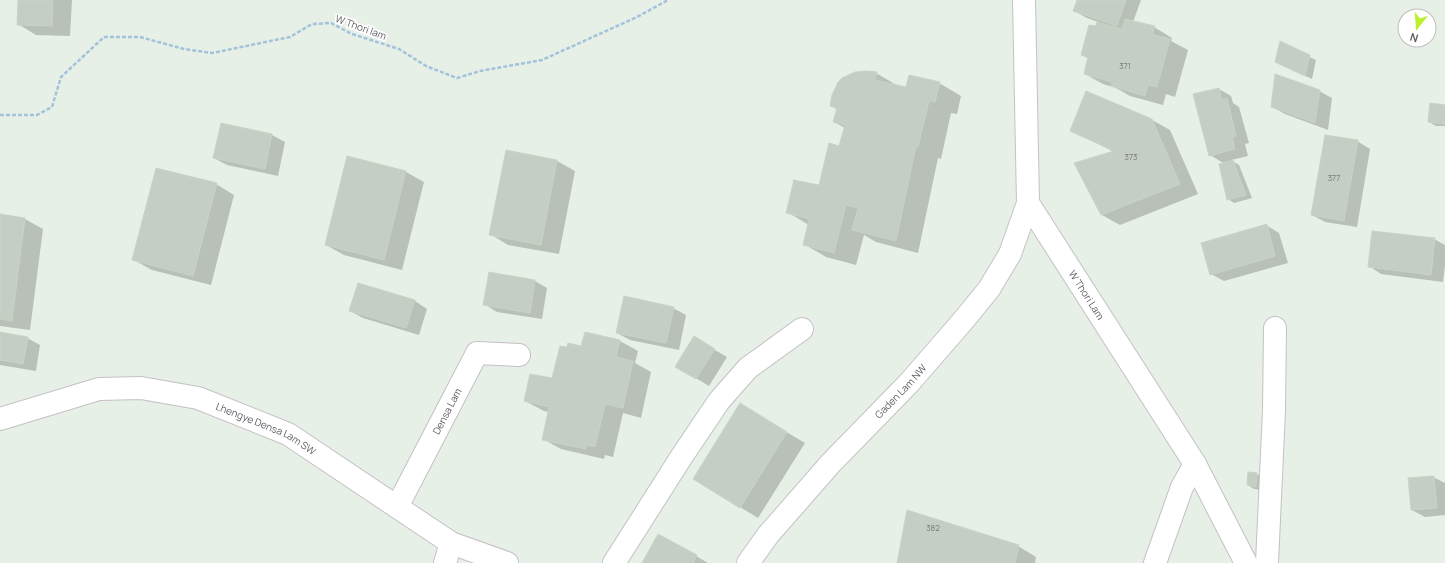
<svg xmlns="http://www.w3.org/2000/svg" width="1445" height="563" font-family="Manrope,sans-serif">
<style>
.shadow{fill:#0003}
.building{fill:#c5cec4;stroke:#c6d5c4}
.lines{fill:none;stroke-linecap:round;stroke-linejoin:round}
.street-casing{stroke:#c6bfc7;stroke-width:24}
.secondary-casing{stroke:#c7c0c9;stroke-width:24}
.path{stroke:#a4c2db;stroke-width:2.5;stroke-dasharray:4 2;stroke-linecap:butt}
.street{stroke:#fff;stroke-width:22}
.secondary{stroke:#fff;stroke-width:22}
.labels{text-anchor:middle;stroke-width:3.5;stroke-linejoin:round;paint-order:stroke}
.number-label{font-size:8px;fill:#7c797e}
.street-label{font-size:10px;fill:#645d67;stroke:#fff}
</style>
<rect width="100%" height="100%" fill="#e6f0e6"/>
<!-- shadow -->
<path class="shadow" d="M19 0H72L70 36 36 35 18 24Z
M1078 0H1141L1133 22 1154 27 1172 38 1171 41 1188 50 1175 97 1166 94 1163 105 1130 96 1116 88 1103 84 1085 74 1089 59 1082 55 1098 22 1087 18 1074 11Z
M1280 43 1316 60 1312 79 1282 65Z
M876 73 898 86 907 88 939 83 961 96 957 114 951 113 941 159 938 158 918 253 876 242 864 235 856 265 826 257 804 244 809 225 787 212 819 186 840 147 845 128 834 122 838 110 831 106Z
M1219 89 1231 96 1233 103 1239 107 1249 143 1245 144 1248 156 1231 160 1239 165 1252 198 1234 203 1228 199 1225 164 1210 155Z
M1319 91 1332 98 1328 130 1285 114 1272 107Z
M1445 106V126H1436L1429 122Z
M1152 120 1170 130 1198 194 1120 225 1102 215 1075 163 1114 152 1072 130Z
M221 125 272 135 285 142 278 176 227 165 214 158Z
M1357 141 1370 149 1357 227 1325 222 1312 215Z
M348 157 406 172 424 182 402 270 344 255 326 245Z
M557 161 575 171 559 254 508 245 490 234Z
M216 184 234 195 211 285 152 270 134 260Z
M0 215 25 219 43 229 30 330 0 326Z
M1266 225 1279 233 1288 263 1224 281 1211 274Z
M1434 239 1445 245V265L1443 282 1381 274 1369 266Z
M535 281 547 288 542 319 497 312 484 304Z
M358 284 415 301 427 309 419 335 363 318 350 311Z
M673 308 686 315 679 350 630 340 617 333Z
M0 333 27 338 40 345 36 371 0 365Z
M694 338 727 357 709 386 676 366Z
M620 341 638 351 635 363 651 372 641 418 623 413 613 457 605 455 604 459 561 449 543 439 549 412 544 411 525 401 553 380 568 348 582 347Z
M758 415 805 443 758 518 694 479Z
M1249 473 1257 474 1263 478 1262 490 1254 489 1248 485Z
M1433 477 1445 483V515L1425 517 1412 510Z
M658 535 696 556 708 563H643Z
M1018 546 1036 557 1035 563H898Z"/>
<!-- building -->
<path class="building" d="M18 0H53L52 26 17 25Z
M1077 0H1126L1117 26 1073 11Z
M1125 19 1155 26 1152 34 1170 39 1157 87 1148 85 1145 96 1111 86 1112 82 1084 74 1088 57 1081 55 1089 25 1096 26 1097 22 1122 29Z
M1280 41 1310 55 1305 76 1275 62Z
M867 71 877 72 875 80 906 87 909 75 940 82 935 102 929 101 918 147 916 146 896 241 852 230 858 208 846 205 834 253 803 245 809 219 786 213 794 180H793L819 185 829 143 839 146 845 125 833 122 837 108 830 106 832 95 838 82 842 78 855 72Z
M1275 74 1320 90 1315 123 1271 107Z
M1219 88 1222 100 1227 98 1236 136 1232 137 1235 149 1209 156 1193 94Z
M1086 91 1152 119 1180 184 1101 215 1074 163 1114 151 1070 131Z
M1430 103 1445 105V124L1428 122Z
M221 123 272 134 265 169 213 158Z
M1325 135 1358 140 1344 221 1311 215Z
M506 150 557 160 541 245 489 235Z
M347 156 406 171 384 260 325 245Z
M1233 160 1246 195 1227 200 1219 164Z
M156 168 217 183 193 276 132 260Z
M0 214 25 218 12 321 0 319Z
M1267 224 1275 256 1210 275 1201 243Z
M1372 231 1435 238 1431 275 1368 267Z
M489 272 535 280 530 313 483 305Z
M358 283 415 300 406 328 349 311Z
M624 296 674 307 666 343 616 333Z
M0 332 28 337 23 364 0 360Z
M585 332 620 340 616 357 633 361 623 408 605 404 595 447 587 445 586 449 542 440 549 407 524 401 530 374 552 378 560 346 567 347 568 343 581 346Z
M694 336 715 349 696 379 675 367Z
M740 403 787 432 740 508 693 479Z
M1248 472 1257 473 1256 487 1247 485Z
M1434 476 1437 508 1411 510 1408 478Z
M907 510 1019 545 1015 563H897Z
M658 534 697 555 693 563H642Z"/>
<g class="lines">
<!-- street casing -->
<g class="street-casing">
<g id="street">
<path id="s1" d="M1028 203 1195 464 1246 563"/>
<path id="s2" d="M0 419 99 389 141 388 198 398 288 434 451 543 507 563"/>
<path id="s3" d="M397 507 477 353 519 355"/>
<path d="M445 563 451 543"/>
<path d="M614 563 682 456 719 401 748 368 802 329"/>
<path d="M1155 563 1182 487 1195 464"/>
<path d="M1267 563 1274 410 1275 328"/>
</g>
</g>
<!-- secondary casing -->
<g class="secondary-casing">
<g id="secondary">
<path id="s4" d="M748 563 768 535 831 463 909 383 962 322 989 289 1010 254 1028 203 1024 0"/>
</g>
</g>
<!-- path -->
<path class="path" d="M0 115H37L52 107 61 77 104 37H140L184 49 212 53 290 37 312 24 331 23 352 34 399 49 426 66 457 78 480 71 542 60 637 17 668 0"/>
<!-- street -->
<use href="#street" class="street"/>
<!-- secondary -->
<use href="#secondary" class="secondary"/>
</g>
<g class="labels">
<!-- number labels -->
<g class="number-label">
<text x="1125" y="69">371</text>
<text x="1131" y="160">373</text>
<text x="1334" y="181">377</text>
<text x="933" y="531">382</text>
</g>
<!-- street labels -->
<g class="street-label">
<text transform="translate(361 27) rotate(20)" y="4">W Thori lam</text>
<text dy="4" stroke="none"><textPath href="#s1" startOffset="109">W Thori Lam</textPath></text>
<text dy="4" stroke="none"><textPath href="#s4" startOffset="230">Gaden Lam NW</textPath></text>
<text dy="4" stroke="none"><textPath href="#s3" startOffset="108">Densa Lam</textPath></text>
<text dy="4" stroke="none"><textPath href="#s2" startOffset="278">Lhengye Densa Lam SW</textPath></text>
</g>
</g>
<!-- north arrow -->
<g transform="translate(1417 28) rotate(197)"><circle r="19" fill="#ffffff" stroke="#c1bec2"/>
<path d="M0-3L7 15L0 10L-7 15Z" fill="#baf12b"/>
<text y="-6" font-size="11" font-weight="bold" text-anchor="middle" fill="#645d67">N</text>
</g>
</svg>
